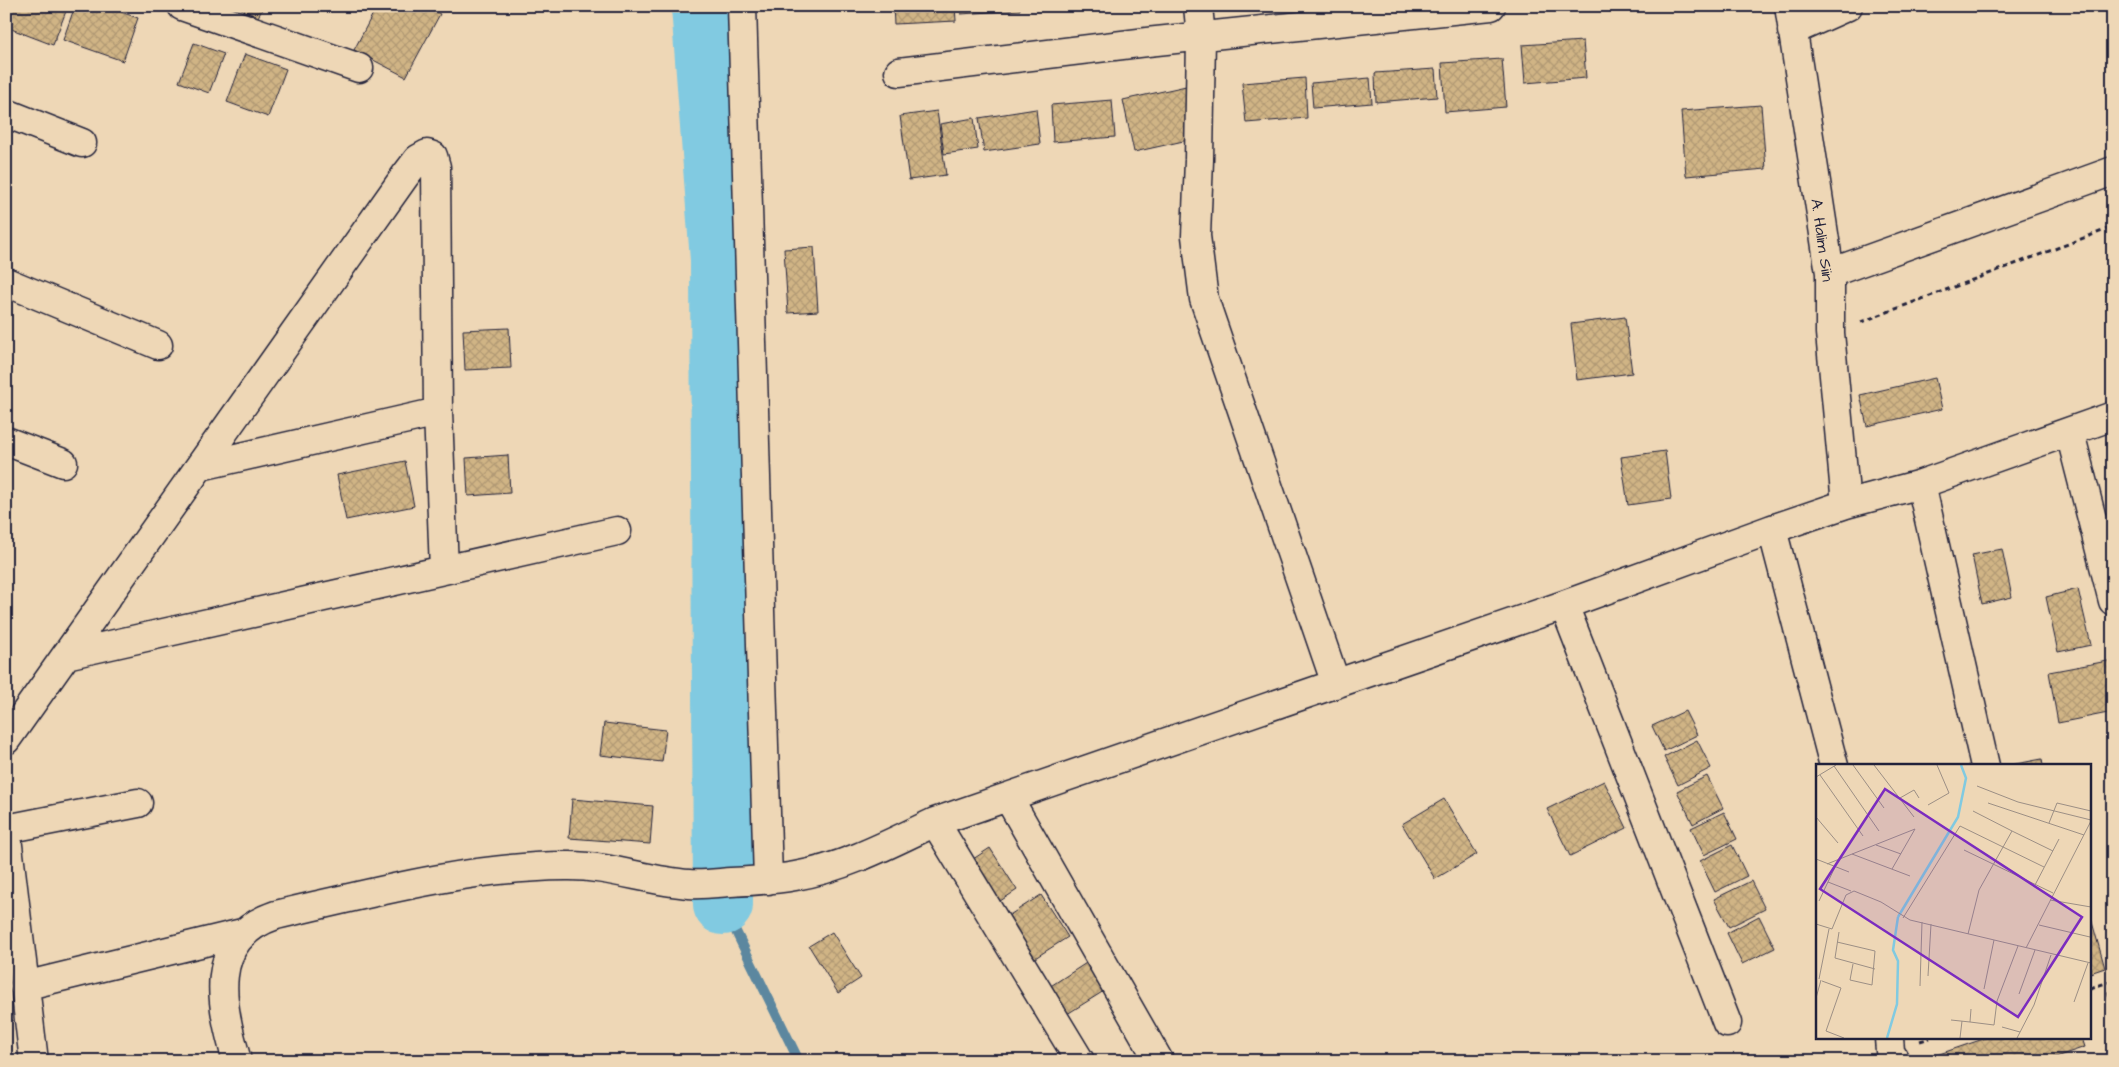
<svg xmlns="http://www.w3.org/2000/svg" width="2119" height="1067" font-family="'Architects Daughter',sans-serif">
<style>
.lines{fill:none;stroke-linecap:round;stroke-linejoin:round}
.stream{stroke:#5b879f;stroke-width:10}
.river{stroke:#81cae1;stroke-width:60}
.building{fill:url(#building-cross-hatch);stroke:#22223b}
.minor-casing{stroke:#22223b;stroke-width:31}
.path{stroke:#22223b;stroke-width:3;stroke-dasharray:5 4;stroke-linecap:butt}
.minor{stroke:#eed7b6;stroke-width:28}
.labels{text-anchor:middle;stroke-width:4.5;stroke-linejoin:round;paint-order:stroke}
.street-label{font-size:16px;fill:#22223b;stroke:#eed7b6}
.inset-river{fill:none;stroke:#81cae1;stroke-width:2.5}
.inset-road{fill:none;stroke:#9c8f85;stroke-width:1}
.view{fill:#7b2cbf;fill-opacity:0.15;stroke:#7b2cbf;stroke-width:2.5}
.inset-edge{fill:none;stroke:#22223b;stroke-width:2.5}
</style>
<defs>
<pattern id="building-cross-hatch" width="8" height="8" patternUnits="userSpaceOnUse" patternTransform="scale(1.25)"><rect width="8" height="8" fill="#d0b485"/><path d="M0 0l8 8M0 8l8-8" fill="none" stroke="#b29a74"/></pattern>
</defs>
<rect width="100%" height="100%" fill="#eed7b6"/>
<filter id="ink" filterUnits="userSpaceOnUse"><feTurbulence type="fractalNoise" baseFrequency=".02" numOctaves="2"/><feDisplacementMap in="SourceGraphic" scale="10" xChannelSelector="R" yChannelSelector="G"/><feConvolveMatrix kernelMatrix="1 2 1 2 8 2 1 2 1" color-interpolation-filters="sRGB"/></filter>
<g filter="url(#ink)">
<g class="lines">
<!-- stream -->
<path class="stream" d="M723 905 799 1061"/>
<!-- river -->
<path class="river" d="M701 6 720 260 723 905"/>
</g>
<!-- building -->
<path class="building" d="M6 6H68L53 45 6 27Z
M75 6H104L138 18 123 61 63 40Z
M235 6H264L258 17Z
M377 6H425L440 14 406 77 354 50Z
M893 6H955L956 21 894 24Z
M960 6H1020V10L961 14Z
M1583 41 1586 78 1525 83 1522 45Z
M194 43 224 54 209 93 179 82Z
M245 54 286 69 268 117 227 102Z
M1502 59 1506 107 1445 112 1442 63Z
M1435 69 1437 97 1376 102 1375 73Z
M1305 78 1307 118 1246 123 1242 83Z
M1370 78 1372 103 1313 108 1311 83Z
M1186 86 1197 138 1134 152 1123 100Z
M1112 100 1115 137 1053 142 1051 105Z
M1761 105 1766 169 1686 176 1681 111Z
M1036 109 1040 144 984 152 979 118Z
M937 111 946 175 909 180 900 116Z
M974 118 978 149 944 154 940 124Z
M814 247 818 311 788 313 784 249Z
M1625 317 1632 373 1577 380 1571 324Z
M509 328 511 368 465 370 463 330Z
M1935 378 1942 409 1867 426 1860 395Z
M1665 451 1671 499 1628 505 1621 457Z
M508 455 510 493 468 496 466 458Z
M405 461 414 506 346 520 337 475Z
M2002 549 2012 597 1982 604 1972 555Z
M2078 589 2091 645 2058 652 2046 597Z
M2113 660V712L2058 723 2049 672Z
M1685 711 1697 735 1664 751 1652 726Z
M604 723 666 730 662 762 600 755Z
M1697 740 1711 768 1678 785 1664 757Z
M2042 759 2043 766H2005Z
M1707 776 1723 808 1693 824 1677 791Z
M1604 781 1627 828 1570 856 1547 809Z
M572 799 653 806 650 844 569 838Z
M1444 799 1477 854 1435 879 1402 824Z
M1724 812 1737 839 1704 855 1691 828Z
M1732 845 1747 876 1715 892 1700 861Z
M990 848 1017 890 994 905 967 863Z
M1751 881 1765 909 1729 927 1714 899Z
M1041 895 1068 937 1035 958 1008 916Z
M2090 915 2105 968 2090 973Z
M1759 916 1775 948 1742 964 1727 933Z
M832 932 861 978 838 993 809 946Z
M1097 956 1115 984 1064 1016 1046 989Z
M2113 991V1012L2107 992Z
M1986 1038H2082L2085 1047 2044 1061H1919Z"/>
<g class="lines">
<!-- minor casing -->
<g class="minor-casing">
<path id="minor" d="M182 6 359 68
M742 6 768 880
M1198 6 1201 37 1199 160 1196 236 1204 299 1336 684
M1789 6 1830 273V333L1846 504
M1792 31 1848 6
M899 72 1147 42 1491 6
M6 113 82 143
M1830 273 2113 171
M6 282 158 345
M2070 433 2113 601
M6 441 63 463
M201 466 438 412
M1921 484 1985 766
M1772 529 1834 766
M1564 605 1727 1023
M66 655 617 531
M6 740 405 176 418 159 427 154 433 156 436 167 438 412 444 570
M1008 797 1159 1061
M935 822 1080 1061
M6 829 34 1061
M6 829 138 803
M24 986 246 932
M1889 1038 1890 1051 1895 1061
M237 1061C221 1005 205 939 276 915 371 893 467 867 566 866 608 865 647 881 689 884 703 885 717 883 731 882 752 881 773 880 795 876 844 868 891 843 935 822L1564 605 1772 529 1846 504 1921 484 2113 416"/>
</g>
<!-- path -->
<path class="path" d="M1861 322 2113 227
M2090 988 2113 981
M1920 1041 1930 1038"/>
<!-- minor -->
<use href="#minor" class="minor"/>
</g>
</g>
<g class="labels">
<!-- street labels -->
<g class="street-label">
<text transform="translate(1823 240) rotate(82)" y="6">A. Halim Siin</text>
</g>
</g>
<!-- overview -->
<g transform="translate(1816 764)">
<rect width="275" height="275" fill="#eed7b6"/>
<path class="inset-river" d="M82 153 142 53 150 14 145 1M71 274 81 240 82 197 77 186 82 153"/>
<path class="inset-road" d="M37 1 68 44M58 1 98 53M18 2 63 67M4 11 47 72M0 13 20 1M161 22 202 38 275 56M84 34 98 26 103 34M172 39 268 71M112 41 133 29 121 1M157 47 196 67M0 53 22 79M233 59 241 39 275 47M60 81 85 90M148 86 237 129M36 90 94 112M0 95 33 108M11 100 99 65 76 105M12 118 35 127M219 121 243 75M234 136 275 143M3 137 19 103M87 154 144 62 228 103M0 160 16 165 30 131 38 127 65 138 94 156 275 199M223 161 274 173M23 168 19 194 59 205M152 170 163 126 196 67 237 87M21 178 59 187 56 221 34 216 37 200M210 184 275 57M112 212 115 160M3 215 13 165M6 217 25 224 10 267 28 274M104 222 106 158M168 225 178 176M203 230 219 186M0 234 5 216M258 238 272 199M155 245 154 258 178 261 181 237 202 182M135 256 154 258M186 263 204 268M144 274 146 257M201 274 218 241 235 191"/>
<path class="view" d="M69 25 266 153 202 253 4 125Z"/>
<rect width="275" height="275" class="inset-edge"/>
</g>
<!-- margin -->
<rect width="2119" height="1067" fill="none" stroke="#eed7b6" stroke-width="25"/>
<rect x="12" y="12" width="2094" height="1042" fill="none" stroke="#22223b" stroke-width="2" filter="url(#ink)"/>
</svg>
